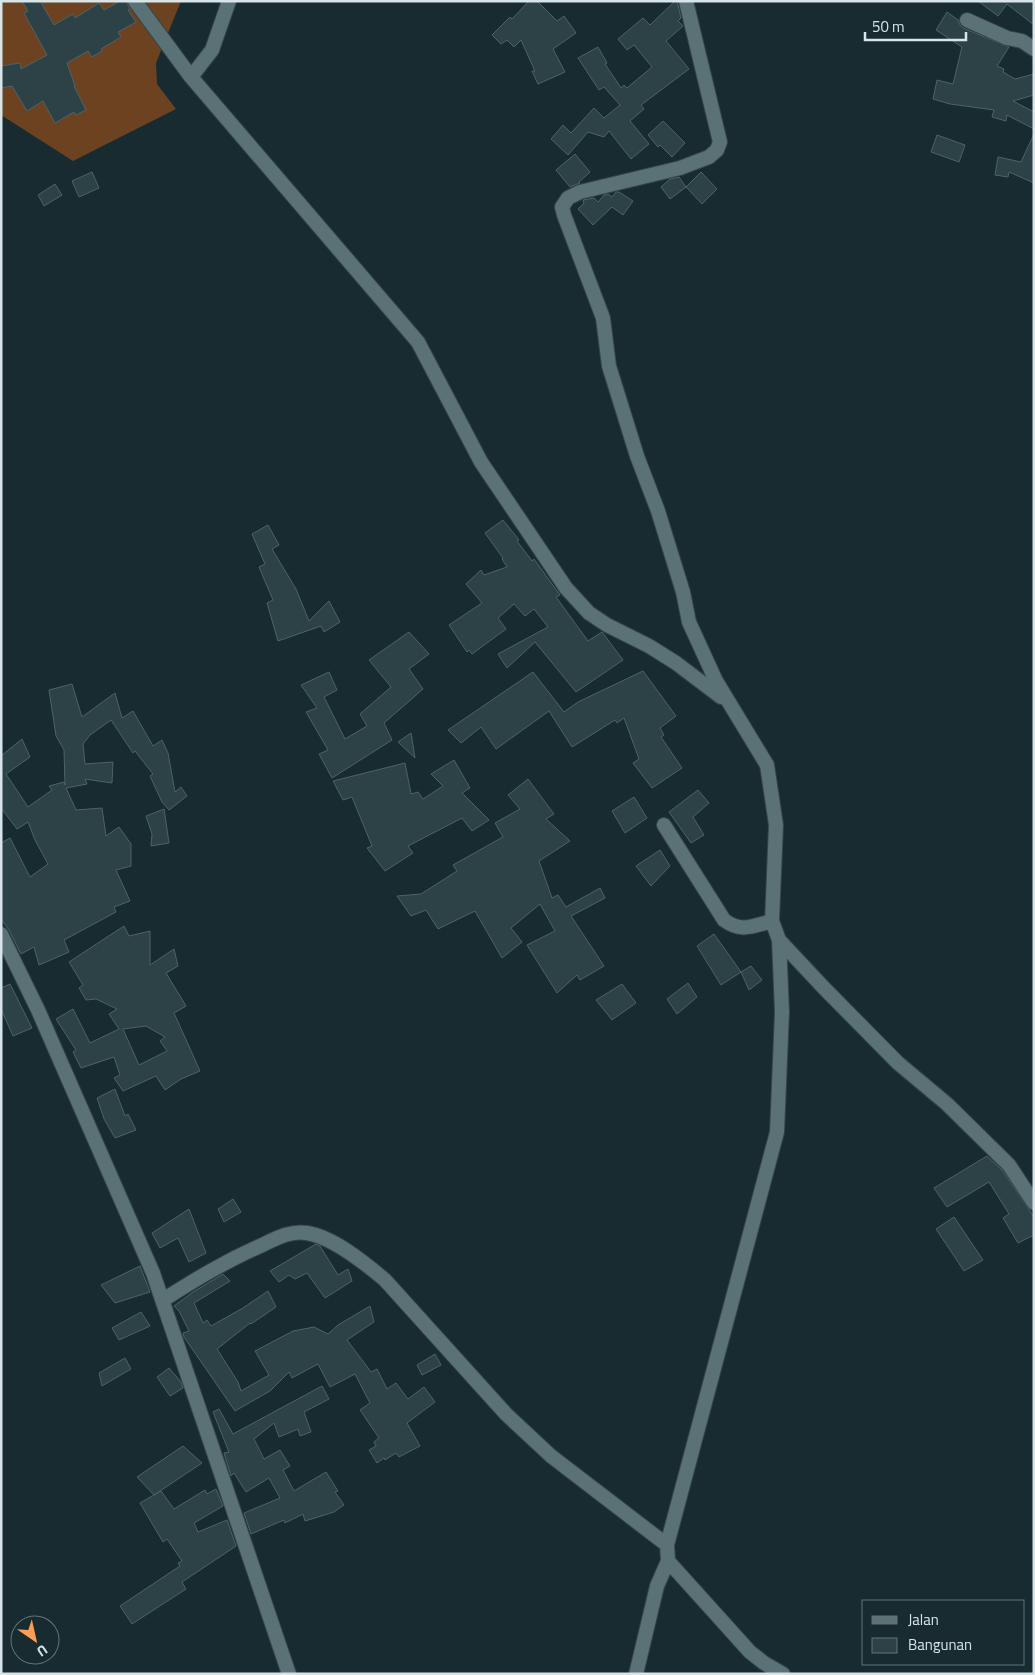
<svg xmlns="http://www.w3.org/2000/svg" width="1035" height="1675" font-family="'Titillium Web',sans-serif">
<style>
.forest{fill:#6d4220}
.building{fill:#2d4247;stroke:#4d6369;fill-rule:evenodd}
.lines{fill:none;stroke-linecap:round;stroke-linejoin:round}
.street-casing{stroke:#35454a;stroke-width:16}
.street{stroke:#5a7176;stroke-width:14}
</style>
<rect width="100%" height="100%" fill="#172b30"/>
<!-- forest -->
<path class="forest" d="M1 1H181L156 63 157 84 176 109 73 161 1 115Z"/>
<!-- building -->
<path class="building" d="M22 1H40L54 25 73 14 75 18 99 3 104 10 120 1H126L130 9 128 10 136 22 118 32 121 37 101 49 102 51 92 57 88 51 67 63 75 86H74L86 110 76 115 74 112 55 123 43 101 27 111 12 86 1 88V66L20 63 21 69 47 55 24 13 28 11Z
M529 1H537L557 21 564 16 576 33 553 49 565 72 538 84 532 71H535L521 40 514 47 507 40 501 44 492 35 510 17 512 19Z
M675 1H677L681 18 678 21 683 26 666 41 689 69 641 105 644 109 630 121 649 144 631 159 609 131 604 137 588 132 568 155 551 139 563 125 571 133 594 108 604 118 620 105 604 87 599 90 578 58 598 47 607 63 605 64 621 88 624 85 627 88 652 67 634 45 627 50 618 39 643 18 650 25Z
M978 1H1034V25L1007 4 998 16Z
M947 12 958 20 960 25 963 28 1009 47 997 66 1004 69 1003 72 1015 79 1034 74V95L1013 101 1034 112V129L1007 115 1006 121 992 117 994 110 950 104 933 99 937 80 953 84 962 47 936 30Z
M663 121 685 143 672 157 660 145 658 147 648 135Z
M1034 134V183L1009 172 1008 177 995 175 998 157 1021 162Z
M937 135 965 145 959 162 931 152Z
M575 154 590 172 579 182 580 183 570 187 556 170Z
M92 172 99 188 79 197 72 181Z
M701 172 717 189 702 204 686 187Z
M679 177 686 187 670 199 661 187 670 179Z
M55 184 62 195 44 206 38 195Z
M616 192H619L633 201 623 215 612 207 593 225 578 209 584 203 583 200 594 198 598 202 604 195 608 194 612 197Z
M503 520 519 540 517 541 532 561 534 559 560 595 556 597 588 641 602 632 623 660 576 692 535 642 507 668 498 654 548 627 534 609 525 616 514 604 498 618 506 629 472 654 469 650 467 652 449 625 482 603 466 584 481 570 484 575 507 567 502 559 503 558 485 533Z
M268 525 279 545 272 549 296 589 309 621 329 601 340 622 324 632 321 626 278 641 267 603 273 600 259 567 265 564 252 534Z
M409 632 429 654 409 669 423 689 384 723 392 740 332 778 319 754 328 750 306 712 317 708 301 685 329 672 337 690 324 697 345 739 367 726 360 714 391 687 369 660Z
M643 671 676 716 660 728 664 735 661 737 682 768 652 788 633 763 639 759 624 718 617 723 615 720 572 747 549 711 496 749 481 727 461 743 448 730 533 672 564 712 578 702Z
M72 684 82 717 115 693 122 718 133 711 153 746 162 740 168 753 175 792 181 787 187 796 169 810 162 802 150 776 153 774 135 751 133 753 111 720 90 735 83 744 85 764 113 762 112 783 85 779 87 784 66 788 76 810 102 808 106 836 119 827 131 844V866L116 870 130 901 114 907 116 912 64 940 69 952 39 965 34 947 21 954 9 930 1 919V843L10 838 30 877 48 864 35 840 28 822 17 829 1 808V756L22 739 30 757 6 774 28 807 52 790 49 786 64 782 65 785 64 750 56 736 49 690Z
M411 733 415 758 398 742Z
M454 760 470 788 462 793 489 820 472 831 462 818 408 846 413 853 385 871 367 848 372 846 352 797 343 800 333 781 405 763 411 794 418 792 423 799 443 786 431 774Z
M528 779 554 814 546 819 570 841 539 861 552 898 558 895 566 907 600 888 605 898 571 916 604 966 580 980 577 975 557 993 527 945 555 931 540 904 511 928 522 942 502 958 475 911 438 929 426 910 411 916 397 896 421 894 457 871 453 865 503 837 495 823 520 809 508 795Z
M698 790 709 803 693 817 704 835 691 843 669 812Z
M634 797 647 818 625 833 612 811Z
M164 809 169 843 151 846 152 834 146 816Z
M660 850 670 866 651 886 636 866Z
M124 926 129 936 150 931V965L174 949 178 966 166 973 186 1006 174 1013 200 1071 181 1079 165 1090 156 1076 123 1091 114 1078 120 1075 114 1057 81 1068 73 1052 76 1050 56 1019 73 1009 90 1043 119 1029 109 1014 117 1009 96 999 86 1000 79 988 83 985 69 962ZM146 1026 165 1037 160 1041 167 1051 139 1065 123 1029Z
M714 934 741 972 721 985 697 946Z
M751 966 762 980 749 990 741 972Z
M688 983 697 997 677 1014 667 999Z
M10 984 32 1028 13 1036 1 1009V988Z
M622 984 636 1003 612 1020 596 1000Z
M115 1089 125 1116 128 1114 136 1130 115 1138 104 1119 97 1098Z
M987 1156 1002 1170 1034 1217V1235L1018 1243 1003 1218 1009 1214 989 1182 947 1207 934 1188Z
M233 1199 241 1212 224 1222 218 1209Z
M189 1209 206 1253 189 1262 178 1238 160 1248 152 1233Z
M954 1217 983 1260 964 1271 936 1229Z
M316 1244 320 1246 338 1275 348 1269 352 1281 325 1298 307 1273 295 1279 289 1275 279 1282 270 1271Z
M140 1266 150 1292 115 1303 101 1285Z
M223 1274 230 1281 194 1303 203 1323 207 1320 211 1326 243 1308 268 1291 276 1307 251 1324 250 1323 217 1349 238 1382 241 1391 269 1375 255 1351 293 1331 314 1327 328 1334 338 1325 370 1306 374 1322 347 1340 371 1372 377 1369 387 1389 396 1383 408 1399 424 1387 435 1402 407 1423 420 1446 399 1457 396 1453 385 1460 384 1458 377 1463 369 1450 376 1446 374 1442 379 1438 360 1410 370 1403 355 1374 330 1387 318 1364 292 1378 289 1372 270 1391 235 1411 184 1337 183 1333 189 1331 179 1311 174 1306 193 1292Z
M141 1312 150 1326 119 1340 112 1328Z
M435 1354 441 1365 422 1375 417 1365Z
M125 1358 131 1369 102 1386 99 1373Z
M169 1368 181 1382 183 1388 170 1396 157 1377Z
M322 1386 329 1399 304 1412 311 1432 300 1436 298 1429 279 1437 274 1423 254 1439 264 1459 280 1450 290 1466 283 1470 294 1491 326 1472 338 1491 335 1492 344 1505 334 1512 305 1521 303 1514 285 1523 284 1520 251 1534 244 1513 280 1498 269 1478 246 1492 234 1473 231 1476 224 1453 229 1452 213 1412 219 1409 233 1434Z
M183 1446 202 1463 154 1495 137 1477Z
M216 1489 223 1506 194 1523 198 1532 227 1520 236 1546 182 1582 186 1589 132 1624 120 1606 180 1566 178 1563 182 1561 167 1539 163 1542 140 1503 161 1491 174 1509 205 1490 207 1494Z"/>
<g class="lines">
<!-- street casing -->
<g class="street-casing">
<path id="street" d="M135 1 191 77 418 342 481 462 566 588 589 613 607 625 649 646 676 663 721 697
M686 1 720 142 717 150 709 157 680 168 580 192 568 198 562 207 564 215 603 318 609 366 637 456 658 511 683 592 689 622 716 681 767 765 776 825 772 921 779 940 823 987 898 1063 947 1104 1009 1165 1034 1203
M967 20 1007 38 1022 41 1034 49
M191 77 212 50 229 1
M664 825 724 920C741 933 753 926 772 921
M1 934 38 1010 153 1273 289 1674
M163 1300C196 1279 224 1262 260 1246 275 1239 290 1230 307 1233 333 1237 365 1263 385 1280L506 1414 551 1456 667 1545 668 1561 657 1586 636 1674
M667 1545 777 1132 782 1012 779 940
M668 1561 750 1652 764 1663 783 1674"/>
</g>
<!-- street -->
<use href="#street" class="street"/>
</g>
<!-- border -->
<rect width="1035" height="1675" fill="none" stroke="#d8e5e8" stroke-width="5"/>
<!-- legend -->
<rect x="862" y="1600" width="162" height="65" fill="#172b30" stroke="#64757a"/>
<rect x="872" y="1616" width="25" height="8" fill="#5a7176" stroke="#64757a"/>
<text x="908" y="1625" font-size="15" fill="#d8e5e8">Jalan</text>
<rect x="872" y="1638" width="25" height="15" fill="#2d4247" stroke="#64757a"/>
<text x="908" y="1650" font-size="15" fill="#d8e5e8">Bangunan</text>
<!-- north arrow -->
<g transform="translate(35 1640) rotate(146)"><circle r="24" fill="#172b30" stroke="#64757a"/>
<path d="M0-4L9 19L0 12L-9 19Z" fill="#fc9d53"/>
<text y="-8" font-size="14" font-weight="bold" text-anchor="middle" fill="#d8e5e8">U</text>
</g>
<!-- scale -->
<path d="M865 32v8h101v-8" fill="none" stroke="#d8e5e8" stroke-width="2.5"/>
<text x="872" y="32" font-size="15" fill="#d8e5e8" stroke="#172b30" stroke-width="4" paint-order="stroke">50 m</text>
</svg>
